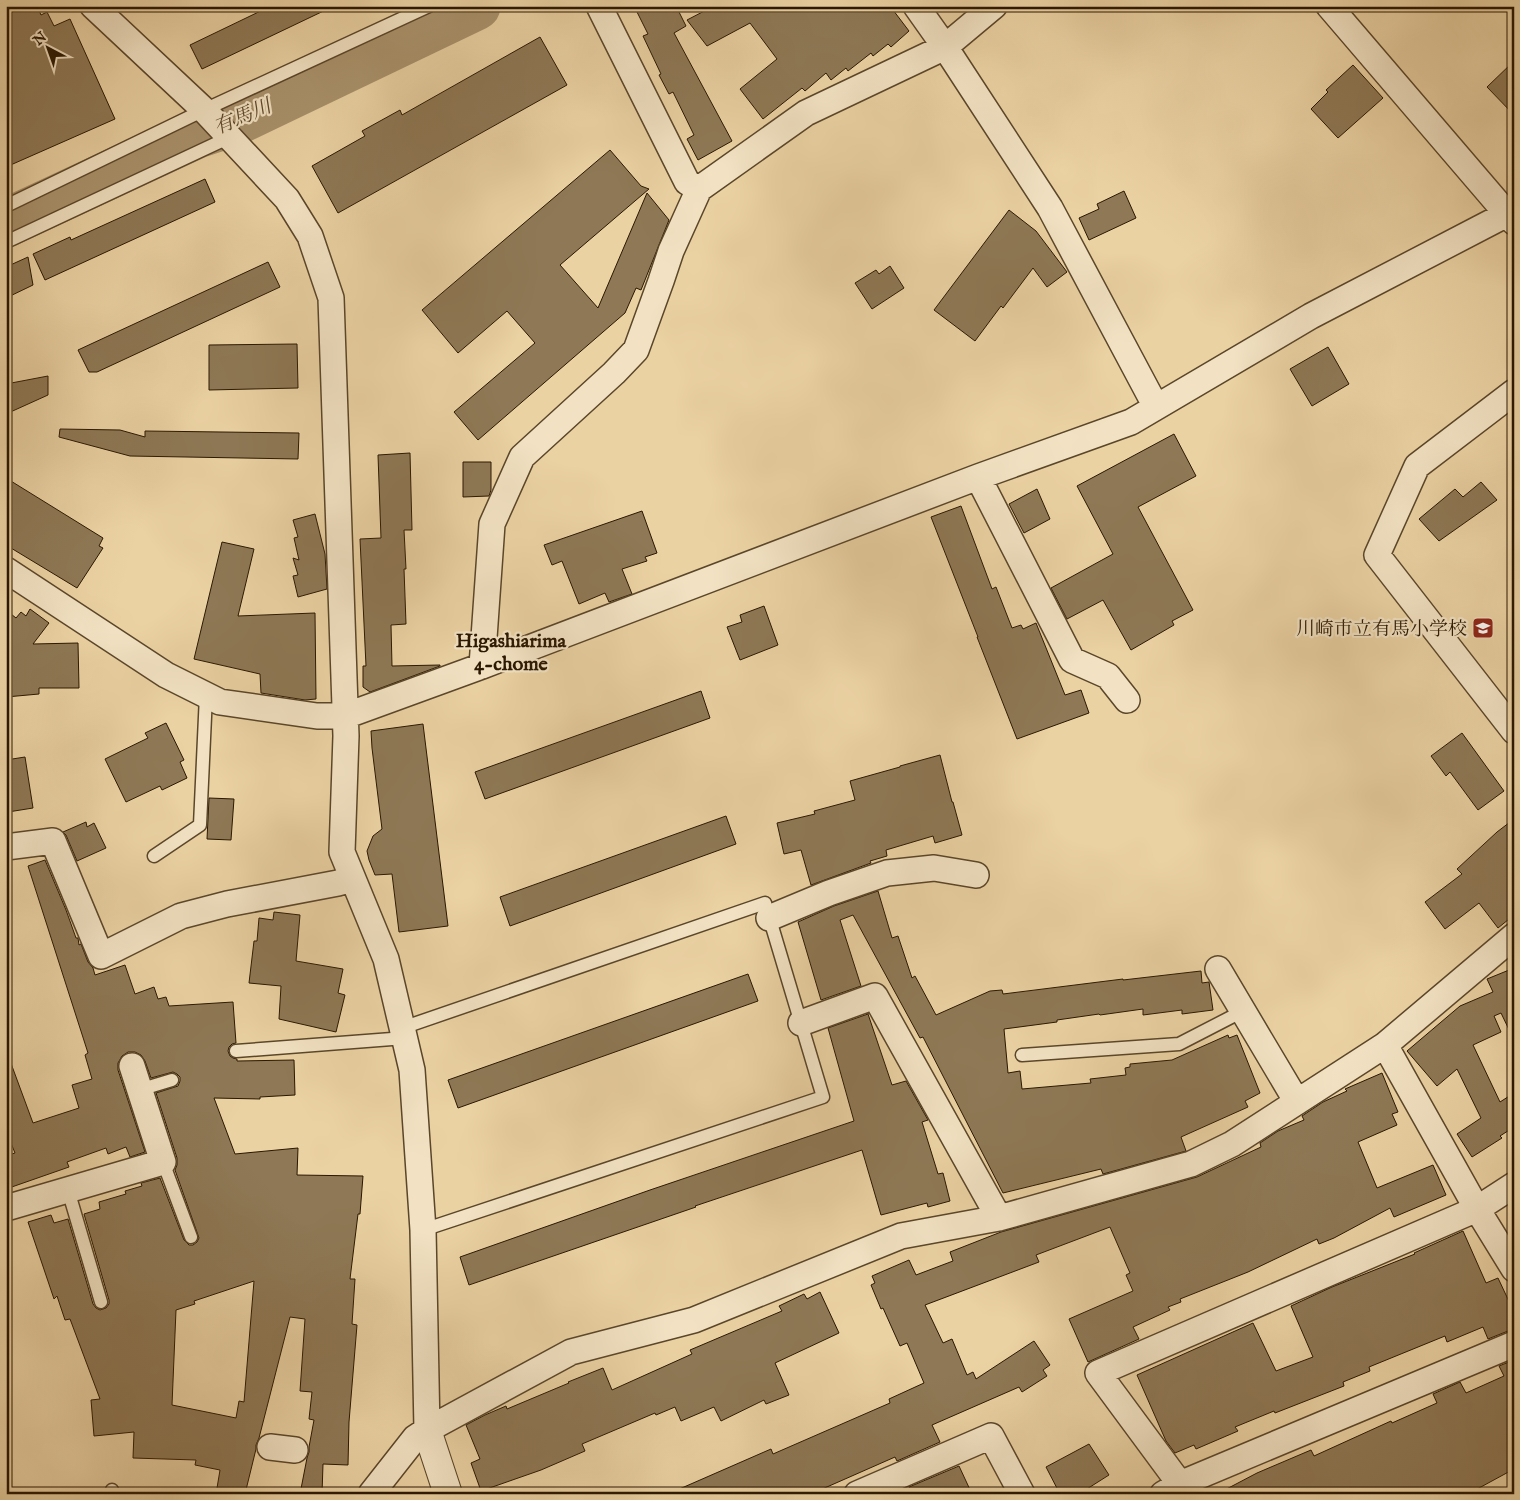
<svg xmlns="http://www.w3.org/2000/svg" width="1520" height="1500" font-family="'IM FELL English','Noto Serif JP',serif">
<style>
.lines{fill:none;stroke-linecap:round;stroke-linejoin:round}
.river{stroke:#a9926c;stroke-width:49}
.building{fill:#8e7855;stroke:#2a1701;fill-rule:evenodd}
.service-casing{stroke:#5a462a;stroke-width:15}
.minor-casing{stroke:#5a462a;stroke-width:28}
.tertiary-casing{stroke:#5a462a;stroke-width:30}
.service{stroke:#f2e2c3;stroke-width:12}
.minor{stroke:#f2e2c3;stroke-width:25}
.tertiary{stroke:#f2e2c3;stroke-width:28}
.labels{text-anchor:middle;stroke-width:4.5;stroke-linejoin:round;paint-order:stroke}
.poi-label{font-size:19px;fill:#2a1701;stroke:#f2e2c3;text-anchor:end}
.water-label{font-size:20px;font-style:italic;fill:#5d482c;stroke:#f2e2c3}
.neighbourhood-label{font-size:20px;font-weight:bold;fill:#2a1701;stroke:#f2e2c3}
</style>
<rect width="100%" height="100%" fill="#ebd2a3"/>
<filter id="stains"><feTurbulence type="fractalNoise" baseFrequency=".004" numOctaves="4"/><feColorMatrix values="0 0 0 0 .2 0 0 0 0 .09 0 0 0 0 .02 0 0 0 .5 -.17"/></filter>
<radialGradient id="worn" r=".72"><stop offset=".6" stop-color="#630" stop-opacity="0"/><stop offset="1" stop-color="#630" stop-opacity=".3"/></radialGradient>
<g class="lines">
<!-- river -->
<path class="river" d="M6 223 197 134 236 121 476 6"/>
</g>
<!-- building -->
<path class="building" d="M6 6H37L41 15 47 12 54 26 70 19 115 119 6 167Z
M271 6H334L202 69 190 45Z
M634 6H676L686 26 674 33 732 141 698 160 687 139 694 135 673 92 669 94 659 75 661 74 643 36 648 34Z
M714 6H890L909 31 891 47 888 44 873 56 871 53 848 71 846 68 831 80 826 73 805 91 802 88 763 119 740 89 777 59 750 23 707 46 687 20Z
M540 37 567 85 338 213 312 166 365 136 362 131 400 110 402 115Z
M1514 61V115L1487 87Z
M1353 65 1383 98 1338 138 1311 109 1328 92 1326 90Z
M610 150 641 186 649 189 560 265 598 308 647 193 669 220 641 290 636 288 625 313 478 440 454 412 535 343 507 311 458 353 422 310Z
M205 179 215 202 45 280 33 254 70 237 71 240Z
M1124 191 1136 218 1089 240 1079 218 1099 209 1097 204Z
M1009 210 1036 231 1067 272 1047 287 1033 268 1003 308 1001 306 975 341 934 310Z
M28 257 33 285 6 298V267Z
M268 262 280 287 97 372H89L78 350Z
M890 266 904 288 872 309 855 283 876 270 879 274Z
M297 344 298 388 209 390V345Z
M1328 347 1349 384 1312 406 1290 369Z
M48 376V395L6 414V384Z
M60 429 120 430 145 437V431L299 433 298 459 130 456 59 437Z
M1174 434 1196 476 1138 507 1193 610 1172 621 1174 625 1131 650 1103 600 1067 619 1051 588 1113 554 1077 486Z
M410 453 412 530H404L406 569H404L406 624 391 625 392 666 440 665V666L370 692 363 687V666H366L360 539 381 538 378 455Z
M463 462H491V490L489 496 463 497Z
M6 478 103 538 99 546 103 548 77 588 6 545Z
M1481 482 1497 500 1439 541 1419 519 1455 489 1463 497Z
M1037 489 1050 519 1024 533 1009 504Z
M961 506 992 589 996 587 1012 628 1021 625 1023 629 1036 623 1065 695 1081 690 1089 713 1017 739 977 637H978L931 517Z
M642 511 657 553 645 557 647 561 622 569 632 594 609 602 605 593 579 604 562 561 552 565 544 545Z
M315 514 325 554 327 589 298 597 293 576 298 575 293 558 299 560 294 538 298 537 293 520Z
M222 542 254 549 238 616 315 613 316 699 305 700 261 693 260 674 194 659Z
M764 606 778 645 740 660 727 627 742 622 740 615Z
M30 609 49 623 33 644 78 643 79 688H39V694L6 697V610L16 618 21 612 26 616Z
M701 691 710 718 485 799 475 772Z
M166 723 184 760 180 762 187 778 162 790 160 786 126 802 105 759 148 738 145 733Z
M423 724 448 926 399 932 392 874 375 875 369 860 367 851 373 836 382 829 372 748 371 731Z
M1462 733 1504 791 1478 810 1450 772 1446 776 1431 756Z
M940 755 952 802H953L962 835 935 843 933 836 886 850 887 856 870 861 871 863 811 885 801 850 784 854 777 823 815 814 814 811 855 800 850 781 900 767V766Z
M25 757 33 808 8 812 6 798V760Z
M209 798 234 799 231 840 207 839Z
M726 816 736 844 510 926 500 897Z
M1514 819V915L1498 928 1479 903 1445 929 1425 902 1462 874 1457 869 1497 832Z
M86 822 87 827 94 823 106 848 77 861 66 835 63 832Z
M45 860 66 910 76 938H78L79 945 81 944 88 962 93 968 95 975 125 965 135 994 154 987 158 999 166 997 169 1006 233 1002 236 1043 232 1044 229 1047 228 1051 230 1056 233 1058 237 1059V1061L294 1060 295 1095 260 1097V1099L214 1098 235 1154 298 1148 297 1175 363 1176 360 1214H358L350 1279H355L352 1324 357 1325 349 1422 348 1465 323 1464 322 1494H300L307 1458 309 1452V1447L314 1420 309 1419 312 1392 300 1391 305 1319 290 1317 259 1438 256 1445V1449L245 1494H216L220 1470 195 1465 196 1460 133 1458 134 1432 94 1436 91 1400 100 1399 70 1319 65 1320 57 1296 54 1299 28 1222 51 1215 54 1223 68 1219 93 1304 96 1308 100 1310 106 1308 109 1304V1300L84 1214 100 1209 99 1202 126 1194 125 1191 142 1186 141 1183 160 1178 184 1240 189 1245H193L197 1242 199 1238 175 1170 177 1165V1158L156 1093 178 1086 180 1081V1077L177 1074 173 1072 151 1078 145 1061 141 1055 135 1052H128L122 1056 118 1063V1070L145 1152 130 1157 126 1147 108 1154 106 1148 67 1162 69 1167 6 1189V1156L15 1153 6 1131V1058H9L33 1123 79 1108 72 1085 92 1079 85 1055 88 1053 28 866ZM254 1281 244 1402 239 1401 236 1418 172 1405 176 1310 195 1304 194 1301Z
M878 891 892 938 898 936 912 978 915 976 936 1015 990 991 1002 990 1003 994 1123 979V980L1201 971 1202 983 1209 982 1213 1010 1182 1014V1010L1143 1015V1009L1100 1015 1099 1014 1057 1020V1022L1004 1029 1008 1073 1020 1071 1022 1089 1091 1083 1090 1079 1126 1075 1125 1068 1130 1067V1064L1172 1060 1228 1035 1229 1038 1237 1035 1260 1093 1245 1101 1248 1107 1181 1137 1186 1151 1103 1174 1101 1169 1003 1193 923 1037 920 1038 853 915 840 920 861 986 821 1000 798 922 834 906Z
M274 912 300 915 296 961 343 969 338 993 345 995 336 1032 279 1019 281 986 249 983 254 941H257L259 918 273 920Z
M1514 968V1040L1501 1013 1494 1016 1501 1032 1473 1045 1500 1102 1514 1093V1127L1500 1136 1502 1138 1472 1157 1457 1134 1481 1118 1457 1069 1437 1086 1407 1051 1460 1006 1493 992 1487 979Z
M748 974 758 1001 458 1108 448 1080Z
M868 1014 892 1085 906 1081 928 1120 922 1122 938 1174 943 1173 950 1201 928 1207 927 1203 881 1215 862 1150 695 1206 696 1207 469 1285 460 1257 650 1190 854 1121 828 1028Z
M1382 1073 1398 1112 1392 1114 1397 1125 1358 1142 1377 1188 1433 1165 1446 1195 1394 1217 1390 1208 1334 1238 1319 1244 1317 1239 1248 1272 1180 1299 1181 1302 1168 1307 1170 1310 1133 1327 1139 1339 1088 1362 1069 1319 1133 1291 1126 1275 1130 1273 1110 1227 1036 1255 1039 1262 925 1305 943 1343 952 1339 967 1375 973 1372 976 1379 1034 1341 1050 1365 1043 1370 1047 1376 1022 1392 1019 1387 932 1425 940 1442 897 1461 895 1457 811 1494H668L771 1449 773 1454 890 1403 889 1399 924 1383 907 1343 900 1346 883 1308 881 1309 871 1285 875 1283 872 1276 909 1260 916 1275 953 1261 950 1252 1001 1232 1197 1177 1261 1147 1260 1143 1278 1131 1304 1120 1302 1116 1323 1102 1347 1091 1345 1089Z
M1463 1231 1486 1283 1498 1278 1514 1312V1330L1508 1331 1488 1339 1483 1327 1447 1342 1445 1336 1369 1367 1370 1371 1343 1382 1344 1386 1275 1413 1274 1411 1235 1427 1238 1431 1196 1449 1194 1445 1175 1453 1166 1441 1137 1375 1253 1323 1276 1371 1313 1357 1291 1306 1332 1287 1415 1254 1414 1253Z
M820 1292 839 1333 775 1363 789 1395 766 1404 764 1400 721 1421 714 1407 681 1421 675 1407 656 1415 655 1413 582 1444 585 1451 541 1470 481 1491 471 1463 480 1459 466 1425 485 1415 506 1406 507 1409 569 1383 568 1382 603 1368 612 1390 692 1354 690 1350 782 1311 779 1306 804 1294 807 1299Z
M1514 1360V1469L1468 1494H1217L1257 1473 1311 1450 1314 1456 1391 1421 1392 1423 1437 1403 1433 1394 1460 1382 1466 1393 1504 1376 1499 1366Z
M1089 1444 1109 1475 1079 1494H1060L1046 1467Z
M959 1466 972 1494H913L909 1487Z"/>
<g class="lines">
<!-- service casing -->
<g class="service-casing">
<path id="service" d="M6 206 204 110 429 6
M6 242 230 137
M154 856 200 825 206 695
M402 1028 765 903 823 1097 423 1230
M236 1051 405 1038
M1022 1055 1179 1044 1243 1011
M139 1090 172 1080
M163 1162 191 1237
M68 1190 101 1302
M112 1494V1490"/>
</g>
<!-- minor casing -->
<g class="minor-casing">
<path id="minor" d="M93 6 204 110 287 199 310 236 331 298 346 736 342 852 386 959 412 1070 423 1230 427 1430
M599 6 687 182 699 189
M916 6 945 47 1050 208 1156 407
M1329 6 1514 222
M1514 392 1417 466 1377 555 1514 731
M978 477 1072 660 1108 676 1127 700
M6 570 166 675 220 702 317 716H345L482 666 978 477 1131 422 1311 316 1507 214
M482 666 492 524 522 457 614 373 636 350 661 281 671 251 699 189 806 113 945 47 994 6
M6 847 53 841 101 956 181 916 227 904 338 883 353 879
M769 918 829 893 887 873 934 868 976 875
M1218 969 1297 1102
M801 1023 875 996 999 1218
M1514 1185 1477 1209 1514 1269
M6 1208 163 1162 132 1066
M270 1447 295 1450
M1180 1484 1098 1373 1477 1209 1385 1045
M371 1494 415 1438 427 1430 571 1352 694 1320 901 1236 999 1218 1191 1164 1232 1144 1385 1045 1514 936
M857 1494 991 1436 1022 1494
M1163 1494 1180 1484 1514 1344"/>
</g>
<!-- tertiary casing -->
<g class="tertiary-casing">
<path id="tertiary" d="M427 1430 448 1494"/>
</g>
<!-- service -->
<use href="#service" class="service"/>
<!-- minor -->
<use href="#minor" class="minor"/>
<!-- tertiary -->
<use href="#tertiary" class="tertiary"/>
</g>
<!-- icons -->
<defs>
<g id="school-square" transform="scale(1.125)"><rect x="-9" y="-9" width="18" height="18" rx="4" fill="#8f2418" stroke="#f2e2c3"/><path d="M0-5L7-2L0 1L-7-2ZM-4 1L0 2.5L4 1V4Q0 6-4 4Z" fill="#fff"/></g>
</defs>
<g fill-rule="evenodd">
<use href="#school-square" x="1483" y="628"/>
</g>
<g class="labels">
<!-- poi labels -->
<g class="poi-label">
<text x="1467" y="635">川崎市立有馬小学校</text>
</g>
<!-- water labels -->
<g class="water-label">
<text transform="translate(242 116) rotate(-23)" y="7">有馬川</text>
</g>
<!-- neighbourhood labels -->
<g class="neighbourhood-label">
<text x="511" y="647">Higashiarima<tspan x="511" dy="23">4-chome</tspan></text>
</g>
</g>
<!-- margin -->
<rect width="1520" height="1500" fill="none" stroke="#ebd2a3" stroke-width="25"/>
<rect x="8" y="8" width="1505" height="1485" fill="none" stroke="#2a1701" stroke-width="2.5"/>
<rect x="12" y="12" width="1495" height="1475" fill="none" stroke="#2a1701"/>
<!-- north arrow -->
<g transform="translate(48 48) rotate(319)" stroke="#f2e2c3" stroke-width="4" paint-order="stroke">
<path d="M0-4L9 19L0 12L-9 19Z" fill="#2a1701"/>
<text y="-8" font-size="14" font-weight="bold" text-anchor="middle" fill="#2a1701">N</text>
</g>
<rect width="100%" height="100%" filter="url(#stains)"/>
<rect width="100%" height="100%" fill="url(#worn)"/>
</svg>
